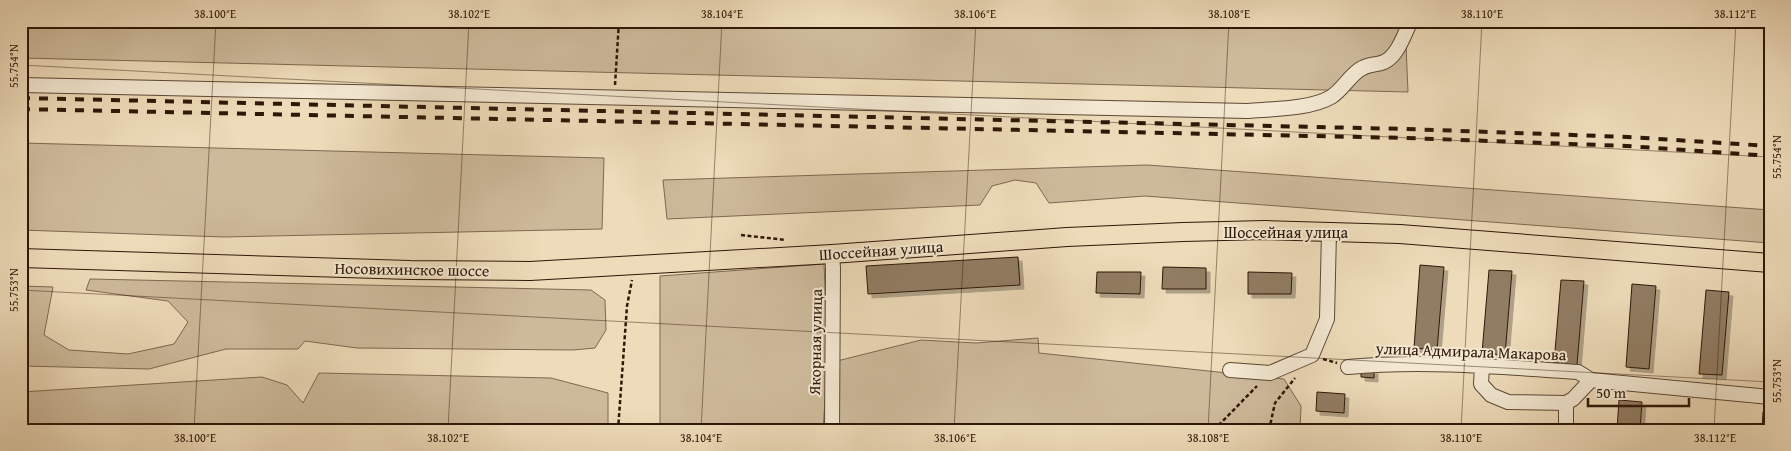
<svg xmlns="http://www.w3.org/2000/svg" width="1791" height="451" font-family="'Gentium Book Plus',serif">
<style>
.green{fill:#cdba9b;stroke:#7e6851}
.building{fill:#917d64;stroke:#2e1707;filter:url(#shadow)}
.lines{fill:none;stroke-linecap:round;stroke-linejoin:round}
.minor-casing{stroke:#5e4834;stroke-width:16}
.major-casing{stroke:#2e1707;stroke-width:20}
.path{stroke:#2e1707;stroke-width:2.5;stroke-dasharray:4 2.5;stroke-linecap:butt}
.minor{stroke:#f3e8d2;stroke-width:14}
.major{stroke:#eddbb9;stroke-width:18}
.rail{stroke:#2e1707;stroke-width:4;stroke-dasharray:9 9;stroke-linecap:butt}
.ticks{fill:none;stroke:#2e1707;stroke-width:1;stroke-opacity:0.45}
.labels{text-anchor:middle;stroke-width:4;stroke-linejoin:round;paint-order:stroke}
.street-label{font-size:16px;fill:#2e1707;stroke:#f3e8d2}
.neatline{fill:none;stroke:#2e1707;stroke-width:2}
.ticks-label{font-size:12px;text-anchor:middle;fill:#2e1707}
</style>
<defs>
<filter id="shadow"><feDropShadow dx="4" dy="4" stdDeviation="0" flood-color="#0004"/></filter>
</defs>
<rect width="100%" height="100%" fill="#eddbb9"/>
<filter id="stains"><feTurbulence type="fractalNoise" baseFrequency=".004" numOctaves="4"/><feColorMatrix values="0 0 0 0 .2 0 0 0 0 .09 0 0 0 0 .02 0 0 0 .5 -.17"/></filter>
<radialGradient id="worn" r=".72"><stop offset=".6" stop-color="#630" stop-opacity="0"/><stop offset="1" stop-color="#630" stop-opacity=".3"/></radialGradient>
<!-- green -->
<path class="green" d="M21 21H1405L1408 92 21 58Z
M21 143 604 158 602 229 224 237 21 230Z
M1147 165 1770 210V243L1145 196 1049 203 1036 183 1015 180 992 186 980 205 667 219 663 180Z
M824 264 828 356 823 430H660V276Z
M90 279 591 290 605 300 606 330 595 348 573 350 357 348 305 341 298 349H226L149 369 21 366V286L53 287 44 335 69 350 128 354 174 344 188 322 168 301 86 290Z
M1038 338 1039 353 1284 379 1301 406 1300 430H832L833 362 921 340 976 343Z
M319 373 551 378 608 393V430H21V392L262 377 287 385 303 403Z"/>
<!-- building -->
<path class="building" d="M1018 257 1020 285 868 294 866 266Z
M1420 265 1444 267 1437 350 1414 348Z
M1163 267 1206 268V289H1162Z
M1489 270 1512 271 1505 355 1482 353Z
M1097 272H1141L1140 294 1096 293Z
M1248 272 1292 273 1291 294H1248Z
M1561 280 1584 281 1577 365 1554 363Z
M1632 284 1656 286 1649 369 1626 367Z
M1706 290 1729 292 1722 375 1699 374Z
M1361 370H1374V378L1361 377Z
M1317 392 1345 394 1344 413 1316 411Z
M1619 400 1642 402 1640 430H1617Z
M1763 412H1770V430H1762Z"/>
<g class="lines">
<!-- minor casing -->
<g class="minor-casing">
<path id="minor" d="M21 85 1248 111C1272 109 1311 109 1331 97 1342 90 1348 78 1359 70 1369 63 1374 66 1384 62 1398 56 1404 34 1411 21
M1482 366 1481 384 1491 395 1508 402 1566 403 1573 399 1591 380
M1348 367C1424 360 1502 367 1578 372L1591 380 1770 397
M1230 370 1270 373 1312 355 1327 319 1329 231
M832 430 833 268 832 254
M1566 430V403"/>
</g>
<!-- major casing -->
<g class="major-casing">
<path id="major" d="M21 258 410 270 530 271 832 254 1067 237 1183 232 1265 230 1400 234 1770 263"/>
</g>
<!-- path -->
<path class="path" d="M615 85 619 21
M741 235 786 240
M1323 359 1337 363
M618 430 627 306 632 280
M1214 430 1257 386
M1269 430 1275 403 1295 378"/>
<!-- minor -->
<use href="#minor" class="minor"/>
<!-- major -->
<use href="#major" class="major"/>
<!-- rail -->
<path class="rail" d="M21 98 1407 129 1628 137 1770 146
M21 109 1407 138 1627 146 1770 156"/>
</g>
<!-- ticks -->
<path class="ticks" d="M21 65 1770 157M21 290 1770 382M194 430 216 21M448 430 469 21M701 430 722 21M954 430 976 21M1208 430 1229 21M1461 430 1482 21M1714 430 1736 21"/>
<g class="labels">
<!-- street labels -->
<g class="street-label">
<text x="1286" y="238">Шоссейная улица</text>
<text transform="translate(881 250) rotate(-4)" y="6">Шоссейная улица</text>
<text transform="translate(412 269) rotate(1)" y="6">Носовихинское шоссе</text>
<text transform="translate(815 342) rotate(-89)" y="6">Якорная улица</text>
<text transform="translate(1471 351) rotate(2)" y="6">улица Адмирала Макарова</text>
</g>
</g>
<!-- margin -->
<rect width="1791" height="451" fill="none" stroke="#eddbb9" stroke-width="55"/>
<!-- scale -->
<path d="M1588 398v8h101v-8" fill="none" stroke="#2e1707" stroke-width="2.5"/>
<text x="1596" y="398" font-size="15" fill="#2e1707" stroke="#f3e8d2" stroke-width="4" paint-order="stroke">50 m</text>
<rect x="28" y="28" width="1736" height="396" class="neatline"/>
<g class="ticks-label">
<text x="215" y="18">38.100°E</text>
<text x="469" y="18">38.102°E</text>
<text x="722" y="18">38.104°E</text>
<text x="975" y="18">38.106°E</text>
<text x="1229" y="18">38.108°E</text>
<text x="1482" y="18">38.110°E</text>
<text x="1735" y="18">38.112°E</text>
<text transform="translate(14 66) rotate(-90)" y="4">55.754°N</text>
<text transform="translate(1777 157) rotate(-90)" y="4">55.754°N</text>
<text transform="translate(14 290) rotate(-90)" y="4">55.753°N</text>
<text transform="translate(1777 381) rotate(-90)" y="4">55.753°N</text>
<text x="195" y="442">38.100°E</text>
<text x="448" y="442">38.102°E</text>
<text x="701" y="442">38.104°E</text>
<text x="955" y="442">38.106°E</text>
<text x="1208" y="442">38.108°E</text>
<text x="1461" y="442">38.110°E</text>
<text x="1715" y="442">38.112°E</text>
</g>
<rect width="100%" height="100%" filter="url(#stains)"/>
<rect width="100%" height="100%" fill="url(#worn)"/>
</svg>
